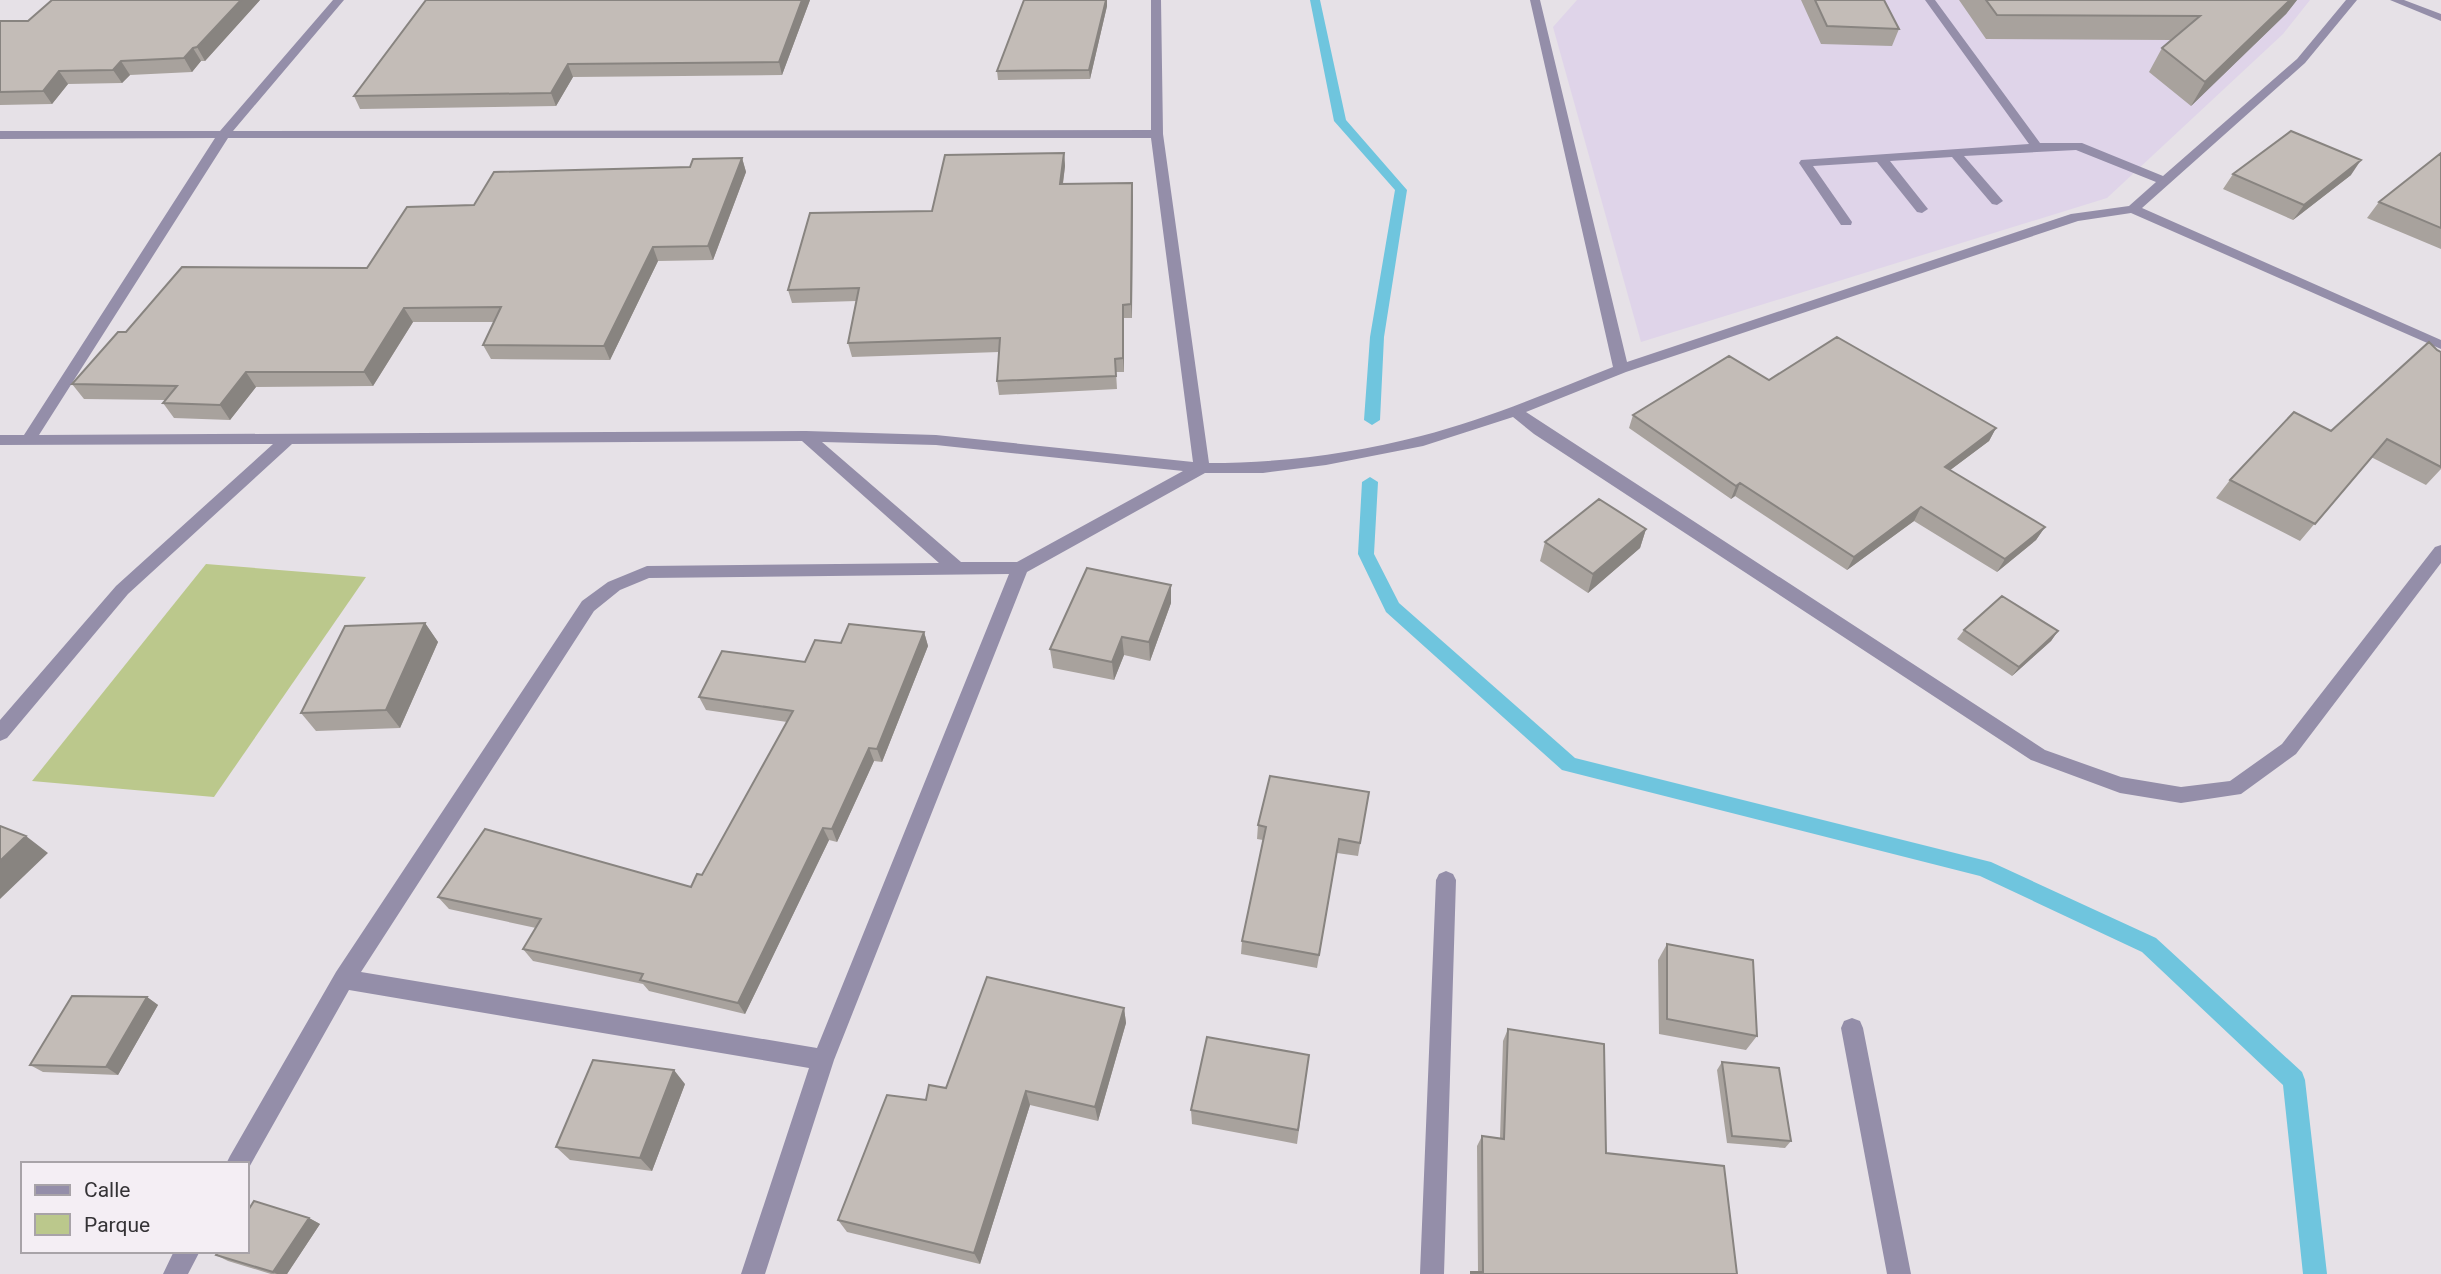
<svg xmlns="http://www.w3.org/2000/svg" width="2441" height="1274" font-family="Roboto,sans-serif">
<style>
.industrial{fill:#dfd4e9}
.green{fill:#bbc88c}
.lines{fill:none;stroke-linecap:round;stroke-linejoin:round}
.stream{fill:#6fc5de;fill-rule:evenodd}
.minor{fill:#948ea9;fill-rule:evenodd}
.wall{fill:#a8a29d}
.shaded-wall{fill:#888480}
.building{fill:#c3bcb7;stroke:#888480;stroke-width:2}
</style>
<rect width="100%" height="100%" fill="#e6e1e7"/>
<!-- industrial -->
<path class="industrial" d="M1577 0H2310L2283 34 2107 198 1641 342 1553 27Z"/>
<!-- green -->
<path class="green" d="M206 564 366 577 214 797 32 781Z"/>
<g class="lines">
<!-- stream -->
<path class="stream" d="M1310 0H1320L1346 120 1407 190 1384 337 1380 420 1372 425 1364 420 1370 337 1395 190 1334 121Z
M1370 477 1378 482 1374 554 1399 603 1575 758 1991 862 2156 938 2302 1072 2305 1080 2327 1274H2303L2283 1085 2142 952 1980 876 1562 770 1386 612 1358 554 1362 482Z"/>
<!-- minor -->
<path class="minor" d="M333 0H344L233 131 1151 130V0H1161L1163 134 1209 463C1280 463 1352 454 1421 436 1487 419 1550 392 1613 367L1530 0H1540L1627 362 2071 214 2129 206 2156 182 2076 150 1964 156 2003 201 1997 205 1992 204 1952 157 1890 161 1928 209 1922 213 1917 212 1877 162 1813 166 1852 222 1851 225H1841L1799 163 1801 160 2029 144 1925 0H1935L2040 143H2082L2163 176 2297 59 2346 0H2357L2305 63 2142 208 2441 340V349L2131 213 2078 221 1626 372 1526 412 2045 750 2121 777 2181 787 2230 781 2282 744 2435 547 2441 545V563L2296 754 2241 794 2181 803 2120 793 2031 760 1534 434 1513 417 1423 446 1326 465 1263 473H1205L1027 572 834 1060 765 1274H741L809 1068 349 990 247 1171V1164H226L230 1156 336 972 582 601 608 582 647 566 939 563 802 441 292 444 128 594 7 738 0 741V720L116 586 273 444 0 445V435H24L215 138 0 139V131H220ZM228 138H1151L1193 462 936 435 806 431 39 435ZM822 442 936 445 1183 471 1017 562H961ZM1009 574 817 1048 361 972 594 611 620 590 649 578Z
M2390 0H2404L2441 14V21Z
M1446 871 1453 874 1456 880 1444 1274H1420L1436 880 1439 874Z
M1852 1018 1860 1021 1863 1028 1911 1274H1887L1841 1028 1844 1021Z
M174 1251H200L188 1274H163Z"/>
</g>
<!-- wall -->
<path class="wall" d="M260 0 205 61H201L192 72 130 75 122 83 68 84 52 104 0 105V21H28Z
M426 0H810L782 75 573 77 556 106 360 109 354 96Z
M1024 0H1107V6L1090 79 998 80 997 71Z
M1801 0H1884L1899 29 1892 46 1821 44Z
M1959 0H2297L2286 14 2191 106 2149 72 2162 48 2172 40 1986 39Z
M1064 153 1065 166 1063 184 1132 183V318H1124V372H1116L1117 389 999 395 997 381 999 352 852 357 848 343 856 301 792 303 788 290 932 211Z
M2441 153V249L2367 218 2379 202Z
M742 158 746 172 713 260 658 261 610 360 491 359 483 345 494 322H413L373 386 256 387 230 420 174 418 163 403 165 400 84 399 72 384 126 332 367 268 474 205Z
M2233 174 2351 175 2293 220 2223 189Z
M2437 350 2441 352V469L2426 485 2371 457 2300 541 2216 498 2230 480 2331 431Z
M1769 380 1996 428 1989 441 1950 470 2045 527 2036 540 1997 572 1914 521 1847 570 1735 496 1731 499 1629 428 1633 415Z
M1646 529 1640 548 1588 593 1540 561 1545 542Z
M1171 603 1150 661 1124 655 1114 680 1053 668 1050 649Z
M425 623 438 642 400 728 316 731 301 713Z
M1964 630 2058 631 2051 641 2012 676 1957 639Z
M924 632 928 646 882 762 874 761 837 842 829 840 745 1014 649 991 643 984 533 961 523 949 536 928 449 909 438 897 691 887 702 875 787 722 706 710 699 697 805 662 841 643Z
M1369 792 1358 856 1337 853 1317 968 1241 954 1242 941 1263 840 1257 839 1258 825Z
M1667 944 1757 1036 1746 1050 1659 1034 1658 960Z
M147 997 158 1005 118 1075 43 1072 30 1065Z
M1124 1008 1126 1023 1098 1121 1030 1105 980 1264 847 1232 838 1220 946 1088Z
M1508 1029 1606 1153 1737 1274H1470L1471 1272H1478L1477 1146 1482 1136 1500 1138 1503 1041Z
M1309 1055 1297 1144 1192 1124 1191 1110Z
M1722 1062 1791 1141 1785 1148 1727 1143 1717 1070Z
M685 1084 652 1171 570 1160 556 1147Z
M309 1218 320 1224 287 1274H271L228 1261 216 1255Z"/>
<!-- shaded-wall -->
<path class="shaded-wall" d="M241 0H260L205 61 197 47Z
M802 0H810L782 75 779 62Z
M1106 0H1107V6L1090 79 1089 70Z
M2290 0H2297L2286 14 2191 106 2205 82Z
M193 48 201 61 192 72 184 58Z
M121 61 130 75 122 83 113 70Z
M568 64 573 77 556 106 551 93Z
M59 71 68 84 52 104 43 91Z
M1064 153 1065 166 1061 197 1060 184Z
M742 158 746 172 713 260 708 246Z
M2361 160 2351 175 2293 220 2304 205Z
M1132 183 1133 196 1132 318 1131 304Z
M653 247 658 261 610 360 604 346Z
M1123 305 1124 318V372L1123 358Z
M404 308 413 322 373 386 364 372Z
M246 372 256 387 230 420 220 405Z
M1996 428 1989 441 1937 480 1945 467Z
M1740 483 1735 496 1731 499 1736 486Z
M1921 507 1914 521 1847 570 1854 557Z
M2045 527 2036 540 1997 572 2005 559Z
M1646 529 1640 548 1588 593 1593 574Z
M1171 585V603L1150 661 1149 642Z
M425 623 438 642 400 728 386 710Z
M2058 631 2051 641 2012 676 2019 667Z
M924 632 928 646 882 762 877 749Z
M1122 637 1124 655 1114 680 1112 662Z
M869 748 874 761 837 842 832 829Z
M823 828 829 840 745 1014 738 1003Z
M26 836 48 853 0 899V861Z
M147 997 158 1005 118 1075 106 1067Z
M1124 1008 1126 1023 1098 1121 1095 1107Z
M674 1070 685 1084 652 1171 640 1158Z
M1026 1091 1030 1105 980 1264 974 1253Z
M309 1218 320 1224 287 1274H277L273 1272Z"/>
<!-- building -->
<path class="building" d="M52 0H241L197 47 193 48 184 58 121 61 113 70 59 71 43 91 0 92V21H28Z
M426 0H802L779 62 568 64 551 93 354 96Z
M1024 0H1106L1089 70 997 71Z
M1815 0H1884L1899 29 1827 26Z
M1986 0H2290L2205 82 2162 48 2200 16 1997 15Z
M2291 131 2361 160 2304 205 2233 174Z
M1064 153 1060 184 1132 183 1131 304 1123 305V358L1115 359 1116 376 997 381 1000 338 848 343 859 288 788 290 810 213 932 211 945 155Z
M2441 153V228L2379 202Z
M742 158 708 246 653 247 604 346 483 345 501 307 404 308 364 372H246L220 405 163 403 177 386 72 384 118 332H126L182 267 367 268 407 207 474 205 494 172 690 167 693 159Z
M1837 337 1996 428 1945 467 2045 527 2005 559 1921 507 1854 557 1740 483 1736 486 1633 415 1729 356 1769 380Z
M2429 342 2437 350 2441 352V467L2387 439 2315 524 2230 480 2294 412 2331 431Z
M1599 499 1646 529 1593 574 1545 542Z
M1087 568 1171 585 1149 642 1122 637 1112 662 1050 649Z
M2002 596 2058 631 2019 667 1964 630Z
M425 623 386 710 301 713 345 626Z
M849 624 924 632 877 749 869 748 832 829 823 828 738 1003 640 980 643 974 523 949 541 919 438 897 485 829 691 887 697 874 702 875 793 711 699 697 722 651 805 662 815 640 841 643Z
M1270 776 1369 792 1360 843 1339 839 1319 955 1242 941 1266 827 1258 825Z
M0 826 26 836 0 861Z
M1667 944 1753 960 1757 1036 1667 1019Z
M987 977 1124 1008 1095 1107 1026 1091 974 1253 838 1220 887 1095 926 1100 929 1085 946 1088Z
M72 996 147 997 106 1067 30 1065Z
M1508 1029 1604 1044 1606 1153 1724 1166 1737 1274H1471V1272H1483L1482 1136 1504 1139Z
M1207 1037 1309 1055 1298 1130 1191 1110Z
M593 1060 674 1070 640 1158 556 1147Z
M1722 1062 1779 1068 1791 1141 1732 1136Z
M254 1201 309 1218 273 1272 216 1255 219 1251H247V1212Z"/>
<!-- legend -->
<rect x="21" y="1162" width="228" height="91" fill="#f4eef4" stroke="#a8a3a8" stroke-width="2"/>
<rect x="35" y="1185" width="35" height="10" fill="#948ea9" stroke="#a8a3a8" stroke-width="2"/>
<text x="84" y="1197" font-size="21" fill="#353336">Calle</text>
<rect x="35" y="1214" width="35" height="21" fill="#bbc88c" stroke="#a8a3a8" stroke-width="2"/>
<text x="84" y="1232" font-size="21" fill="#353336">Parque</text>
</svg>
